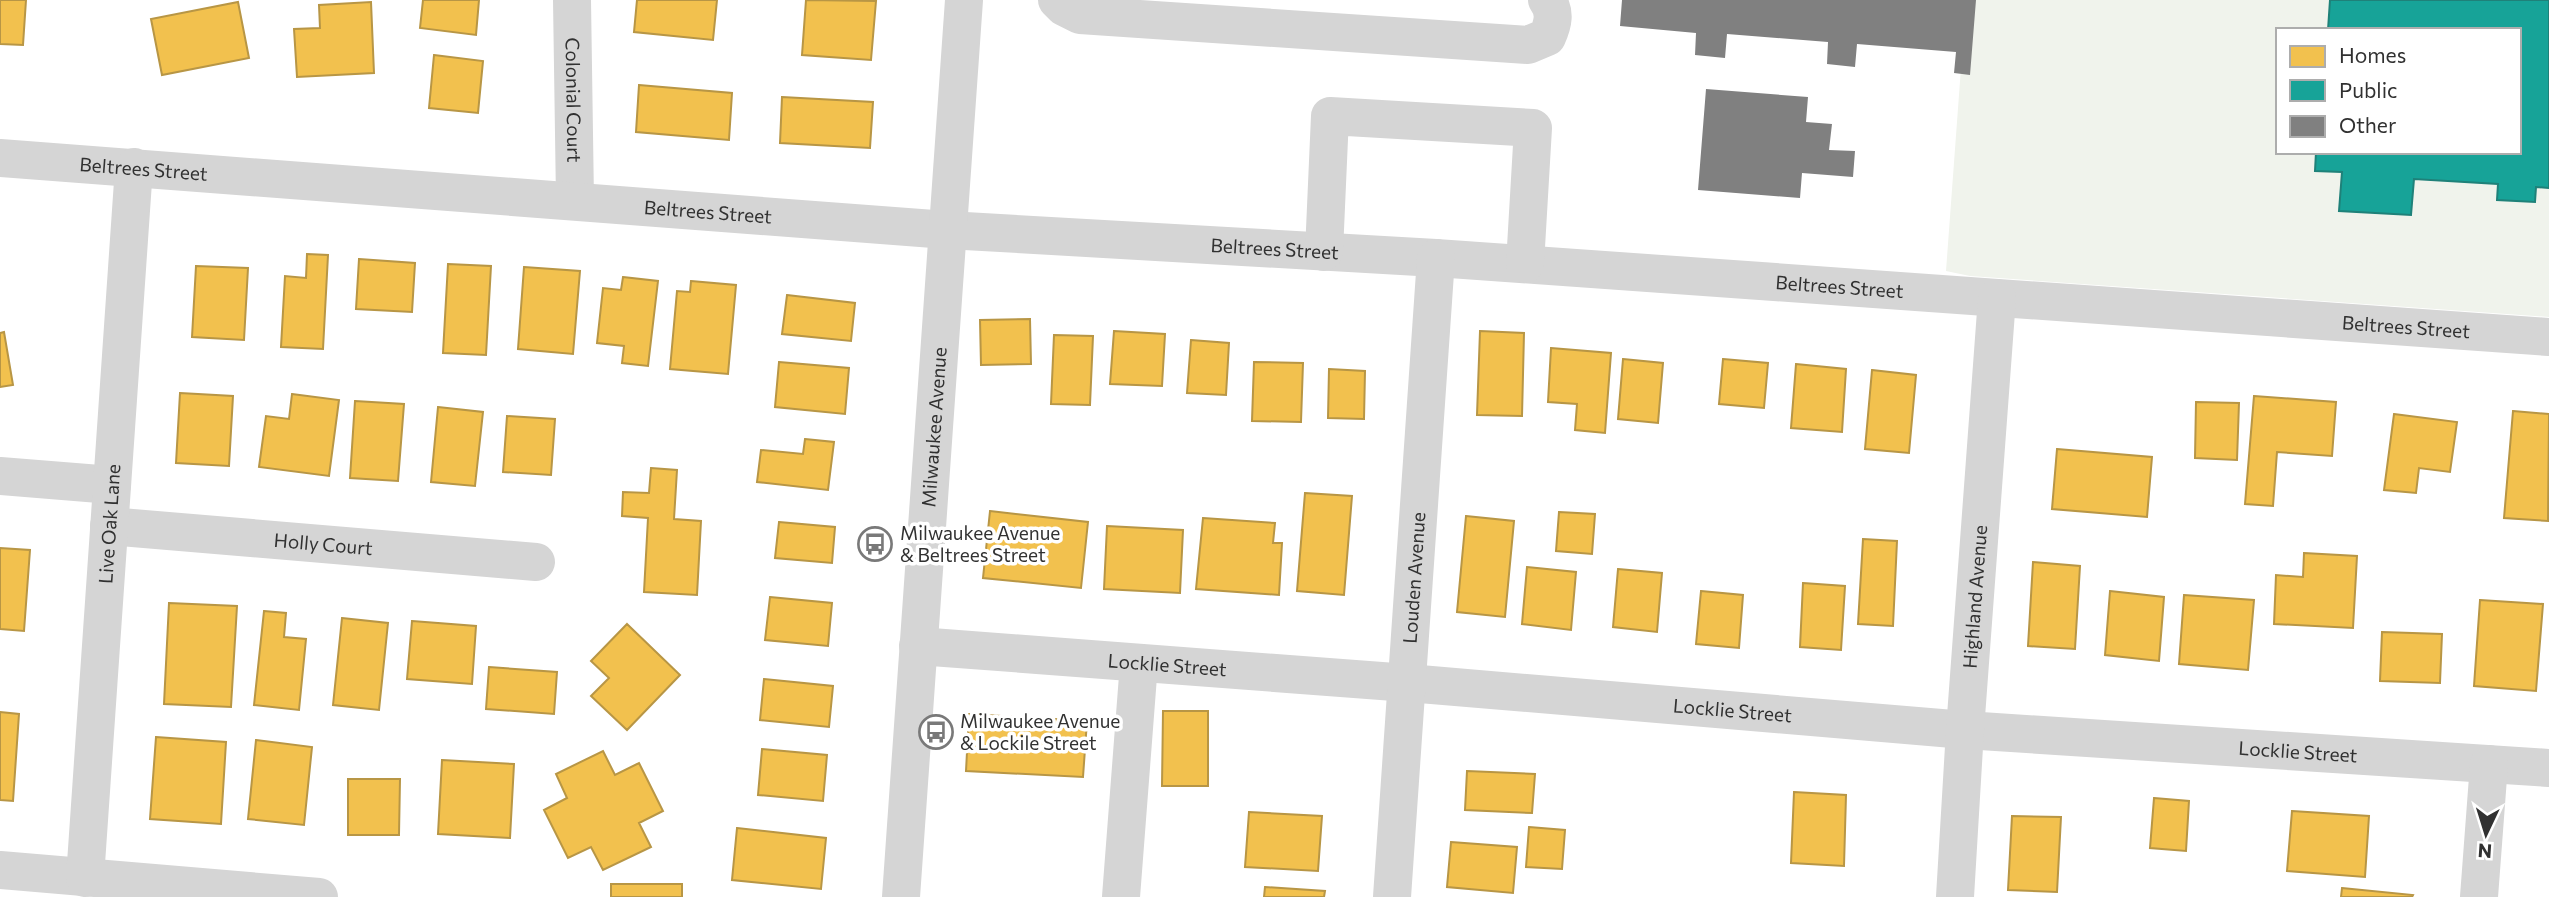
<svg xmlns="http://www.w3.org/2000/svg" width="2549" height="897" font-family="Commissioner,sans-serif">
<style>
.green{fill:#f0f3ec;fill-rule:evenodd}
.homes{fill:#f2c14e;stroke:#b89645;stroke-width:2}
.public{fill:#17a398;stroke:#1f8179;stroke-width:2}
.building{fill:#808080}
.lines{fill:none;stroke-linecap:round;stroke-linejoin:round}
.minor{stroke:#d5d5d5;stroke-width:38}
.labels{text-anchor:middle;stroke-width:7;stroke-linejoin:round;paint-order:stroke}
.street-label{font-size:19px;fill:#313131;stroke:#fff}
.poi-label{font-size:19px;fill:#313131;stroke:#fff;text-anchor:start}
</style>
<rect width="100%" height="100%" fill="#fff"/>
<!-- green -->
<path class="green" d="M1966 0H2549V317L1970 276 1946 271ZM2278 30H2519V152H2278Z"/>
<!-- homes -->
<path class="homes" d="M0 0H26L23 45 0 44Z
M423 0H479L476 35 420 28Z
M637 0H717L713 40 634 32Z
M806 0 876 1 871 60 802 55Z
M238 2 249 58 162 75 151 19Z
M371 2 374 73 297 77 294 29 320 28 319 5Z
M434 55 483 61 478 113 429 108Z
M639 85 732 93 729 140 636 132Z
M782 97 873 102 870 148 780 143Z
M307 254 328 255 323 349 281 347 285 276 306 278Z
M359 259 415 263 412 312 356 309Z
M448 264 491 266 486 355 443 353Z
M196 266 248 268 244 340 192 337Z
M524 267 580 271 573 354 518 349Z
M623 277 658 281 648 366 622 363 624 346 597 343 603 288 621 290Z
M691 281 736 285 728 374 670 369 677 291 690 292Z
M787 295 855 303 851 341 782 334Z
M1030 319 1031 364 981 365 980 320Z
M1114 331 1165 334 1162 386 1110 384Z
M1480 331 1524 333 1522 416 1477 415Z
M4 332 13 385 0 387V333Z
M1054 335 1093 336 1090 405 1051 404Z
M1191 340 1229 343 1226 395 1187 393Z
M1551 348 1611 353 1605 433 1575 430 1577 404 1548 402Z
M1623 359 1663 363 1658 423 1618 419Z
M1723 359 1768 363 1764 408 1719 404Z
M779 362 849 368 845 414 775 407Z
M1254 362 1303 363 1301 422 1252 421Z
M1796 364 1846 369 1842 432 1791 428Z
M1329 369 1365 371 1364 419 1328 418Z
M1872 370 1916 375 1909 453 1865 449Z
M180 393 233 396 229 466 176 463Z
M292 394 339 400 329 476 259 467 266 416 289 419Z
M2254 396 2336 402 2332 456 2277 452 2273 506 2245 504Z
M355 401 404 404 398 481 350 478Z
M2196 402 2239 403 2237 460 2195 458Z
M438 407 483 412 475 486 431 482Z
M2513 411 2549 414 2548 521 2504 518Z
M2394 414 2457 422 2450 472 2419 468 2416 493 2384 490Z
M507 416 555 419 551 475 503 472Z
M805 439 834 442 828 490 757 482 761 450 803 454Z
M2057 449 2152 457 2147 517 2052 509Z
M651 468 677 470 674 519 701 521 697 595 644 592 648 518 622 516 623 492 649 493Z
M1305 493 1352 496 1344 595 1297 591Z
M990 511 1088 522 1081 588 983 578Z
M1559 512 1595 514 1592 554 1556 551Z
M1466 516 1514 521 1505 617 1457 612Z
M1203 518 1275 523 1273 543H1282L1279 595 1196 589Z
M779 522 835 527 832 563 775 558Z
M1107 526 1183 530 1180 593 1104 589Z
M1863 539 1897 541 1893 626 1858 624Z
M0 548 30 550 24 631 0 629Z
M2304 553 2357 556 2353 628 2274 624 2276 575 2303 577Z
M2033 562 2080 566 2075 649 2028 646Z
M1527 567 1576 572 1571 630 1522 624Z
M1618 569 1662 573 1657 632 1613 627Z
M1803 583 1845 586 1841 650 1800 647Z
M1701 591 1743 595 1739 648 1696 644Z
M2110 591 2164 597 2159 661 2105 655Z
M2184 595 2254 600 2248 670 2179 664Z
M770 597 832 603 828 646 765 640Z
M2480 600 2543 604 2536 691 2474 686Z
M169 603 237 606 231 707 164 704Z
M264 611 286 613 284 637 306 639 299 710 254 705Z
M342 618 388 623 379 710 333 705Z
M412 621 476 626 472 684 407 679Z
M627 624 680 675 627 730 591 696 609 678 591 661Z
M2382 632 2442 634 2440 683 2380 681Z
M489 667 557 672 554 714 486 709Z
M764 679 833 686 829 727 760 720Z
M1163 711H1208V786H1162Z
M0 712 19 714 13 801 0 800Z
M969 714 1087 721 1083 777 966 771Z
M156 737 226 742 221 824 150 819Z
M256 740 312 747 304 825 248 819Z
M762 749 827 755 823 801 758 795Z
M603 751 615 775 639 763 663 811 639 823 651 847 603 870 591 847 568 858 544 810 567 798 556 774Z
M442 760 514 764 510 838 438 834Z
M1467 771 1535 774 1532 813 1465 810Z
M348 779H400L399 835H348Z
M1794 792 1846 795 1844 866 1791 863Z
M2154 798 2189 801 2186 851 2150 848Z
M2292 811 2369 816 2365 877 2287 871Z
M1249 812 1322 816 1318 871 1245 867Z
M2012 816 2061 817 2057 892 2008 890Z
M1529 827 1565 830 1562 869 1526 867Z
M737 828 826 838 821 889 732 880Z
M1451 842 1517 847 1513 893 1447 887Z
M611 884H682V897H611Z
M1265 887 1325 891 1324 897H1264Z
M2342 888 2413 895 2412 897H2341Z"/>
<!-- public -->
<path class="public" d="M2330 0H2549V188L2536 187 2535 202 2497 200 2498 184 2414 179 2411 215 2339 211 2342 172 2315 171 2316 152H2519V30H2328Z"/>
<!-- building -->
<path class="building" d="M1622 0H1976L1970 75 1954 73 1956 52 1857 44 1855 67 1827 64 1828 42 1727 34 1725 58 1695 55 1696 33 1620 26Z
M1706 89 1808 97 1806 122 1832 124 1829 150 1855 151 1853 177 1802 173 1800 198 1698 190Z"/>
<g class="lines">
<!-- minor -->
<g class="minor">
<path id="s1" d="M572 0 575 200"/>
<path d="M1057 0 1064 7 1080 15 1528 45 1547 37C1553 24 1556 12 1547 0"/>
<path id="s2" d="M0 158 947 230 1436 258 2549 337"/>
<path d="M1324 252 1330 116 1533 128 1525 264"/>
<path d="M0 476 112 485"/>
<path id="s3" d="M109 526 536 562"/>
<path id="s4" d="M918 646 1408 683 1965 730 2549 768"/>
<path d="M0 870 319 897"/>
<path id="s5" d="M85 878 134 167"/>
<path id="s6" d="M901 897 964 0"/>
<path d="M1121 897 1139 663"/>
<path id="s7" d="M1392 897 1436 258"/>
<path id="s8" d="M1955 897 1965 730 1997 298"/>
<path d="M2479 897 2489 764"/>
</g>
</g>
<!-- icons -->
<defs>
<g id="bus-ring" transform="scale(1.75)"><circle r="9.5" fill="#fff" stroke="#797979" stroke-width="1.5"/><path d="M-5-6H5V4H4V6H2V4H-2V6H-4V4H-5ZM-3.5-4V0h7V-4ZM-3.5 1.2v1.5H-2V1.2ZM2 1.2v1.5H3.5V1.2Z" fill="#797979"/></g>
</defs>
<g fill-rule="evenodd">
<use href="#bus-ring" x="875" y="544"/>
<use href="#bus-ring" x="936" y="732"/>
</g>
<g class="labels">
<!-- street labels -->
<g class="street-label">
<text dy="7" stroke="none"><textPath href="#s1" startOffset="100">Colonial Court</textPath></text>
<text dy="7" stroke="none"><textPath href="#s2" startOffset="144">Beltrees Street</textPath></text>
<text dy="7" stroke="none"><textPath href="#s2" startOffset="710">Beltrees Street</textPath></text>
<text dy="7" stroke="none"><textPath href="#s2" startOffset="1278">Beltrees Street</textPath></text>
<text dy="7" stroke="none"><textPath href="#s2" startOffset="1844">Beltrees Street</textPath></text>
<text dy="7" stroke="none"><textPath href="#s2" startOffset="2412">Beltrees Street</textPath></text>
<text dy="7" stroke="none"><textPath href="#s6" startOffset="471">Milwaukee Avenue</textPath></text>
<text dy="7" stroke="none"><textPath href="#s5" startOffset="355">Live Oak Lane</textPath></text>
<text dy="7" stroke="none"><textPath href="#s3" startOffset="215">Holly Court</textPath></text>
<text dy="7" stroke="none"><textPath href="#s7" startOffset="320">Louden Avenue</textPath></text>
<text dy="7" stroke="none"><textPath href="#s8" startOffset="301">Highland Avenue</textPath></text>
<text dy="7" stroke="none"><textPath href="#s4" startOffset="250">Locklie Street</textPath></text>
<text dy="7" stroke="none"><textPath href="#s4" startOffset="817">Locklie Street</textPath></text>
<text dy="7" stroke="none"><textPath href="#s4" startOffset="1384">Locklie Street</textPath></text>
</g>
<!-- poi labels -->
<g class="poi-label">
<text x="900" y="540">Milwaukee Avenue<tspan x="900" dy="22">&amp; Beltrees Street</tspan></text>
<text x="960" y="728">Milwaukee Avenue<tspan x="960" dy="22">&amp; Lockile Street</tspan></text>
</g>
</g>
<!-- legend -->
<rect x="2276" y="28" width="245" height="126" fill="#ffffff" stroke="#adadad" stroke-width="2"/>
<rect x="2290" y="46" width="35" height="21" fill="#f2c14e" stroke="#adadad" stroke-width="2"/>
<text x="2339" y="63" font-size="21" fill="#313131">Homes</text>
<rect x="2290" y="80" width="35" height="21" fill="#17a398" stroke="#adadad" stroke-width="2"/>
<text x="2339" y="98" font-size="21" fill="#313131">Public</text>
<rect x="2290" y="116" width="35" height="21" fill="#808080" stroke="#adadad" stroke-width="2"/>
<text x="2339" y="133" font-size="21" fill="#313131">Other</text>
<!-- north arrow -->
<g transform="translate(2486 834) rotate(184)" stroke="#ffffff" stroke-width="5" paint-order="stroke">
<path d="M0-5L12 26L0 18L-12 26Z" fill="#313131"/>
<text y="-10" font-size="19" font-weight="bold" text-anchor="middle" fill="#313131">N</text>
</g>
</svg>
